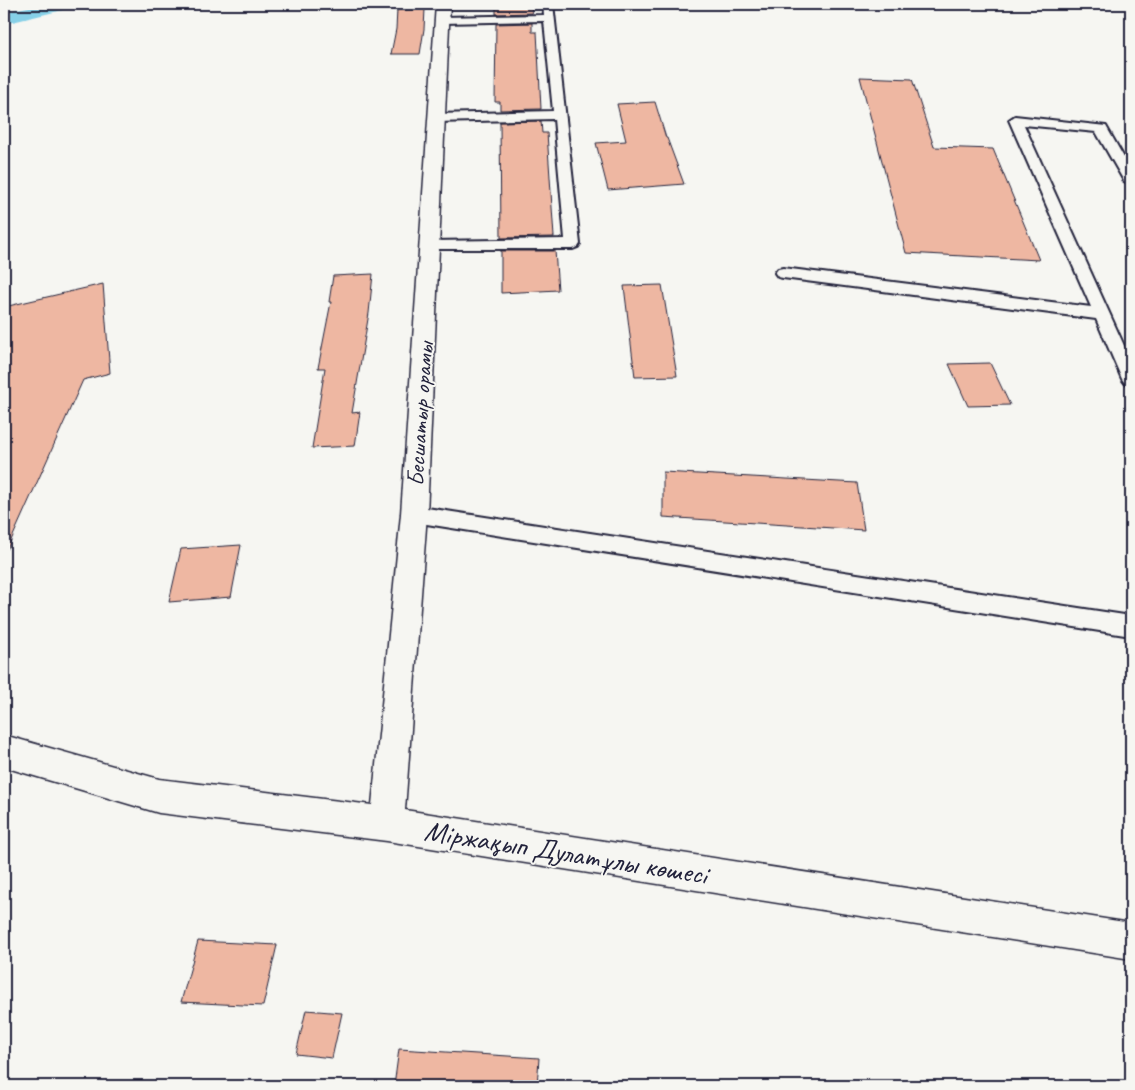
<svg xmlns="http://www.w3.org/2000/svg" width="1135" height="1090" font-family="Caveat,sans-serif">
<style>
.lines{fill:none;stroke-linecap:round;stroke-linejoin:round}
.canal{fill:#86d0e7;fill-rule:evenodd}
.building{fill:#eeb7a2;stroke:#22223b}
.lane-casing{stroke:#22223b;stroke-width:4}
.street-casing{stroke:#22223b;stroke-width:3}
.lane{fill:#f6f6f2;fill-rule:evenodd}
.street{fill:#f6f6f2;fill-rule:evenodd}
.labels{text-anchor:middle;stroke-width:4;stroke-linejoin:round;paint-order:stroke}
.street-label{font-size:24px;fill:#22223b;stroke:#f6f6f2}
.near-street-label{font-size:29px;fill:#22223b;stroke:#f6f6f2}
</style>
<rect width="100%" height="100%" fill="#f6f6f2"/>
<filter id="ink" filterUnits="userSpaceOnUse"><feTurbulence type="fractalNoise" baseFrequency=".02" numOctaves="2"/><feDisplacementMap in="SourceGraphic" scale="10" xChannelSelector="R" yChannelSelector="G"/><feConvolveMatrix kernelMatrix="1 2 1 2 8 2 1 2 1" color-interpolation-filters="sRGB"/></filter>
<g filter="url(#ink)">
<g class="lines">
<!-- canal -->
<path class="canal" d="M42 4H74L71 8 4 24V12Z"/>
</g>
<!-- building -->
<path class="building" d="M496 4H531L532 13 496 14Z
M425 9 424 29 420 54H391L396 29 397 10Z
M532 23V32H537L541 109 500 110V102H495L496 24Z
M860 77 912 79 934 147 993 149 1039 260 906 253Z
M655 102 666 138H667L684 184 608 190 596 143 626 141 617 104Z
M541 121 542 133H547L554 237 501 238 500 122Z
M501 251H555L558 290 501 293Z
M373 274 369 313 352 413 360 412 355 446 312 448 325 368H318L331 302H329L333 276Z
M103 284 110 373 83 380 4 556V307Z
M662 285 677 376 635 377 624 286Z
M990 363 1010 405 968 406 949 364Z
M663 472 857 483 864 530 663 517Z
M241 545 231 597 169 602 181 549Z
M198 941 277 945 263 1006 181 1002Z
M306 1010 342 1013 332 1058 296 1054Z
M399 1049 539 1058 537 1086H394Z"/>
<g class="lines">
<!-- lane casing -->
<g class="lane-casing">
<path id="lane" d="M543 4H553L580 244 578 247 573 249H425L423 246 425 243 430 241 565 239 554 119 436 122 430 118 436 114 553 111 544 21 442 23 436 20 442 17 544 15Z
M1015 116 1106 126 1131 170V185L1124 181 1096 132 1024 125 1131 361V385L1125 383 1122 379 1096 319 783 278 778 277 775 273 778 269 783 268 1091 307 1009 120Z
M414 506 1131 616V636L414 522 407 520 404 514 407 508Z"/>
</g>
<!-- street casing -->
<g class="street-casing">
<path id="street" d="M436 4H450L427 514 405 810 1131 923V959L387 841 159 813 4 767V735L159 779 372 805 401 514Z"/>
</g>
<!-- lane -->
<use href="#lane" class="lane"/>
<!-- street -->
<use href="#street" class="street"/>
</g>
</g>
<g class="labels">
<!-- street labels -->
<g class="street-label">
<text transform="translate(420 414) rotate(-86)" y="8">Бесшатыр орамы</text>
</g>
<!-- near-street labels -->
<g class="near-street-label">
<text transform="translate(566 852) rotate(9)" y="10">Міржақып Дулатұлы көшесі</text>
</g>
</g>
<!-- margin -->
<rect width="1135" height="1090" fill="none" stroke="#f6f6f2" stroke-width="20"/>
<rect x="10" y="10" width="1115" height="1070" fill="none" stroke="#22223b" stroke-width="2" filter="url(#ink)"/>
</svg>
